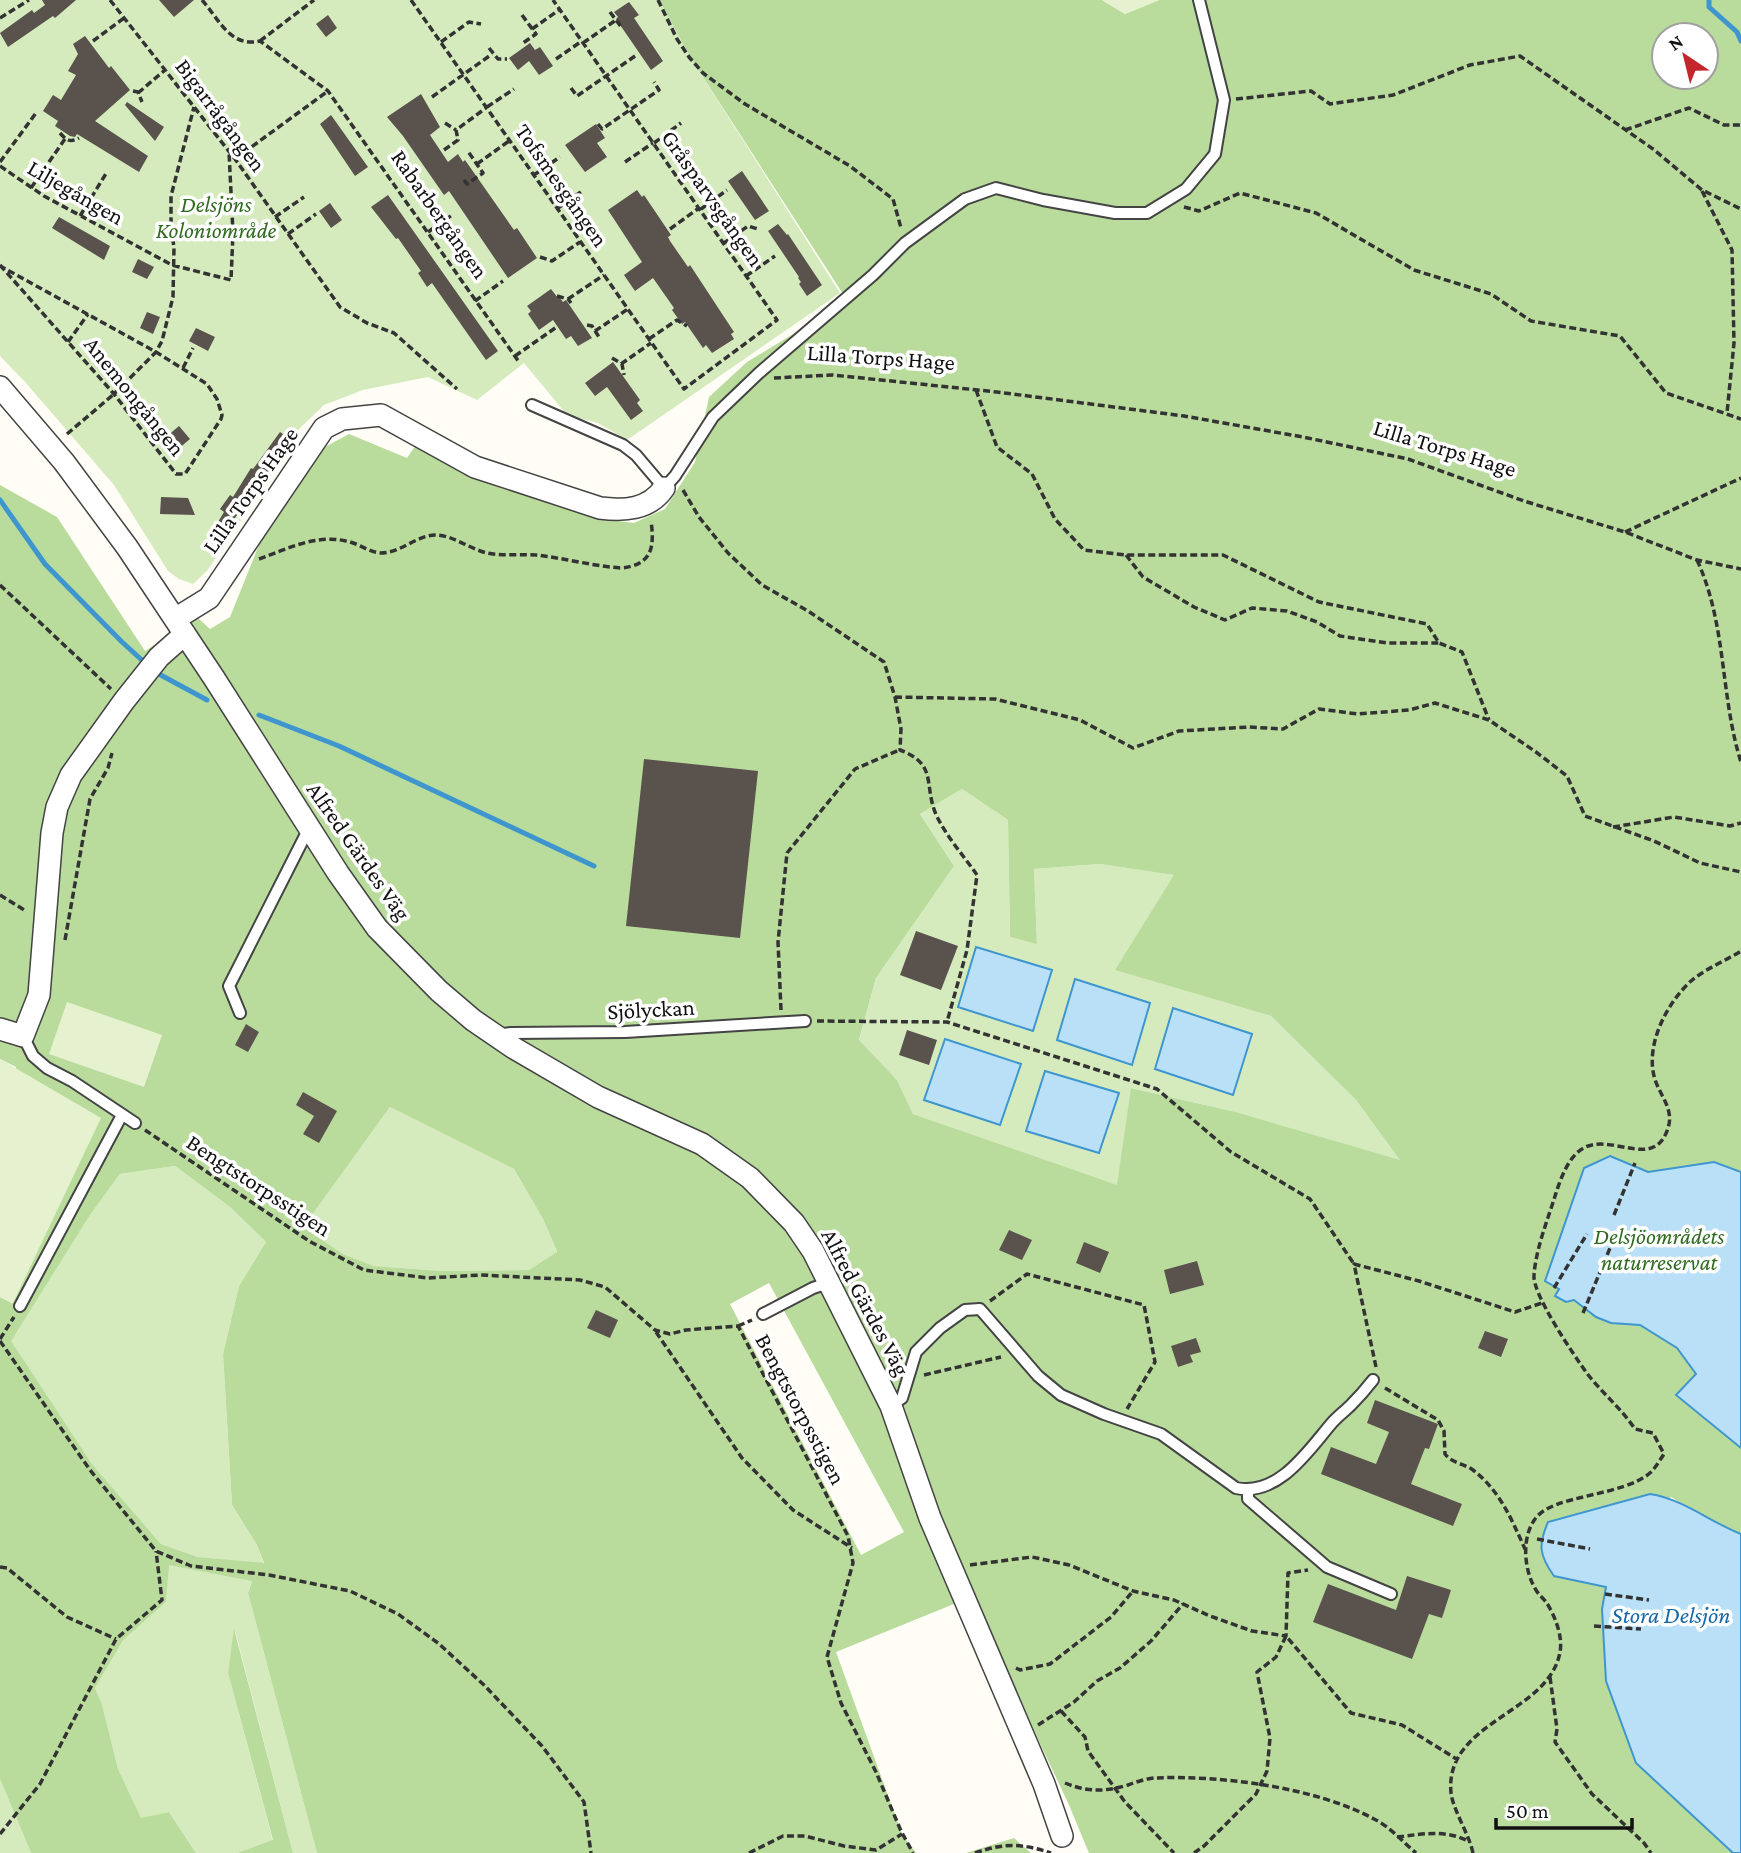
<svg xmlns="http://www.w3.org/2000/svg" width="1741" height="1853" font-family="'Crimson Pro',serif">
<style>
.green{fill:#d5ebbd}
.forest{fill:#b9dc9c;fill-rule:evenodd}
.pitch{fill:#e6f2cf}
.water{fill:#b9e0f7;stroke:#3f96cf;stroke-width:2}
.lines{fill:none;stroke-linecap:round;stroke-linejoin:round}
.stream{stroke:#3f96cf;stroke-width:5}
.building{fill:#5a524d}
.lane-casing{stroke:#444;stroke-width:14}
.street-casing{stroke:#444;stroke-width:24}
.path{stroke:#333;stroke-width:3.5;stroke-dasharray:7 3.5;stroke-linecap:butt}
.lane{stroke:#fff;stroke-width:10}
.street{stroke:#fff;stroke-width:21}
.labels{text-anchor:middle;stroke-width:7;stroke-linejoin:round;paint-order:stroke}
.street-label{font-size:23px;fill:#111;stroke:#fff}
.park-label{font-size:23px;font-style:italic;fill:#2f6b1f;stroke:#fff}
.water-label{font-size:24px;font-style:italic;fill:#1768a6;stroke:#fff}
</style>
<rect width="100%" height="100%" fill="#fffdf5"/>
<!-- green -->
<path class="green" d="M0 0H659L692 60 840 293 627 440 598 423 567 415 524 363 477 400 428 377 363 390 324 405 297 431 275 470 207 571 193 584 179 579 168 571 114 485 26 383 0 356Z
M962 789 1008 820 1010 937 1037 943 1034 869 1100 864 1175 875 1116 970 1271 1016 1356 1100 1401 1161 1236 1112 1132 1088 1118 1186 913 1114 897 1080 859 1041 876 978 954 866 920 814Z
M390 1107 514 1169 543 1219 557 1253 529 1270 441 1271 374 1266 343 1254 302 1227Z
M175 1166 230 1207 266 1242 239 1286 223 1354 232 1505 257 1545 264 1564 198 1557 161 1544 92 1464 10 1341 90 1215 120 1174Z
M168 1564 252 1580 248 1593 317 1853H293L235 1631 228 1673 273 1841 237 1853H196L169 1812 141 1819 118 1769 102 1704 95 1688 122 1640 166 1602Z
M0 1779 31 1853H0Z"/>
<!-- forest -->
<path class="forest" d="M659 0H1102L1125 14 1159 0H1741V1172L1714 1162 1648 1172 1610 1156 1556 1296 1574 1300 1596 1317 1611 1323 1640 1325 1677 1348 1696 1374 1676 1395 1741 1448V1534L1701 1515 1671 1497 1554 1576 1606 1587 1602 1609 1636 1763 1733 1853H1089L1069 1805 971 1597 836 1652 902 1834 916 1853H317L248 1593 252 1581 169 1565 166 1602 123 1640 95 1688 102 1704 118 1769 141 1818 169 1812 196 1853H31L0 1779V1297L12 1303 16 1067 0 1059V485L57 517 145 651 198 618 210 629 230 617 263 535 298 479 325 447 349 434 407 458 418 442 503 485 550 504 601 519 634 523 665 509 695 462 709 397 747 362 798 331 843 294 692 60ZM1664 35H1706V77H1664ZM962 789 1008 820 1010 937 1037 944 1034 869 1100 864 1174 875 1115 970 1271 1016 1356 1100 1400 1160 1236 1112 1131 1088 1117 1185 913 1114 897 1080 859 1040 876 978 954 866 920 814ZM390 1107 514 1169 543 1219 557 1252 529 1270 441 1271 374 1266 343 1254 303 1227ZM175 1166 230 1207 266 1242 239 1286 223 1354 232 1505 257 1545 264 1563 198 1557 161 1544 92 1464 11 1341 90 1215 120 1174ZM769 1283 904 1532 861 1555 730 1304Z
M234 1629 293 1853H237L273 1840 228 1673Z
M1014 1838 1031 1853H966Z"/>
<!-- pitch -->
<path class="pitch" d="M1102 0H1159L1125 14Z
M67 1002 162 1035 144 1087 49 1054Z
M0 1059 101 1118 13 1303 0 1297Z"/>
<!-- water -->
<path class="water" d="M976 947 1052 970 1033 1031 958 1007Z
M1075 979 1150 1003 1132 1065 1057 1040Z
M1173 1008 1252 1034 1233 1095 1155 1069Z
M945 1039 1021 1064 1000 1125 924 1100Z
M1045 1071 1119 1093 1099 1153 1026 1131Z
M1610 1156 1648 1172 1714 1162 1741 1172V1448L1676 1395 1696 1374 1677 1348 1640 1325 1611 1323 1596 1317 1574 1300 1566 1302 1555 1296 1559 1289 1545 1281 1584 1168Z
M1650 1494C1683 1499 1710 1522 1741 1534V1853H1733L1636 1763 1606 1681 1602 1609 1606 1587 1554 1576C1539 1555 1538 1545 1548 1522Z"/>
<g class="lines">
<!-- stream -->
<path class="stream" d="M1709 0V7L1737 32 1741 41
M0 500 45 564 122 642 144 662
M157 673 207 700
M259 715 339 746 594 866"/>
</g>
<!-- building -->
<path class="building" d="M42 0H76L55 18 53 16 8 47 0 33 32 10 34 13 45 5Z
M159 0H194L174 17Z
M629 2 639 15 634 18 663 61 651 70 616 19 618 17 614 12Z
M328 15 337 28 326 37 316 24Z
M85 36 109 68 111 66 130 90 95 121 148 156 139 172 77 134 75 137 70 136 55 126 58 121 43 111 53 95 61 100 76 75 68 71 78 54 73 44Z
M530 43 535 50 540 47 553 66 539 75 529 61 518 70 509 58Z
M421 94 440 127 430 135 448 162 458 154 463 162 465 160 514 230 517 228 537 258 508 278 449 191 444 195 403 136 387 117Z
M127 102 164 127 155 141 125 105Z
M331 115 368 167 355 176 320 124Z
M596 124 605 138 597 143 607 157 585 172 565 145Z
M742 171 769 211 755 220 728 181Z
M637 190 642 197 644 195 671 235 668 237 670 241 688 267 690 265 734 332 731 334 734 339 712 353 706 345 703 348 685 322 682 324 672 310 674 308 653 278 635 291 624 275 642 262 608 210Z
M388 195 498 351 486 360 432 283 427 287 418 273 421 271 398 238 396 239 371 207Z
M330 203 342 220 331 228 319 211Z
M59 217 110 246 104 260 52 228Z
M778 224 787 235 788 234 822 285 807 296 799 284 801 282 798 278 799 277 768 231Z
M138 259 154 267 147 279 132 272Z
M551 289 558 298 559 297 563 302 566 300 592 338 578 346 571 336 566 339 553 320 539 330 528 314 531 311 527 306Z
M147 312 160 317 153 334 140 328Z
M196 328 215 337 208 351 189 341Z
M613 362 640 400 637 403 643 411 631 420 607 387 595 396 585 383Z
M179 426 190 439 177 450 166 437Z
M280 432 293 441 269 475 250 508 245 505 223 533 215 527 224 512 220 509 230 495 233 497 251 468 253 469Z
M161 497 188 498 195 515 160 514Z
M644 759 758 771 740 938 626 926Z
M916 931 958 946 941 990 900 975Z
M246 1024 259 1032 248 1052 235 1045Z
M907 1030 937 1040 929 1065 899 1055Z
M303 1092 337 1111 319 1143 303 1134 314 1116 296 1105Z
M1009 1230 1032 1240 1022 1260 999 1250Z
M1084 1242 1109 1252 1100 1273 1076 1263Z
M1197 1261 1204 1285 1170 1294 1164 1270Z
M596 1310 618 1320 610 1338 587 1328Z
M1485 1331 1508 1339 1501 1357 1478 1348Z
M1196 1338 1201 1352 1190 1355 1193 1362 1178 1367 1171 1346Z
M1375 1400 1438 1424 1429 1449 1425 1448 1411 1484 1462 1504 1453 1526 1321 1474 1331 1447 1376 1464 1389 1432 1367 1423Z
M1407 1576 1451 1590 1442 1618 1429 1614 1412 1659 1313 1622 1328 1584 1396 1610Z"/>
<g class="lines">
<!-- lane casing -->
<g class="lane-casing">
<path id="lane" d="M532 405 623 445 636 455 664 488 675 476 713 417 759 373 873 275 905 243 965 199 996 188 1043 200 1115 213H1147L1186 189 1215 154 1224 100 1199 0
M240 1013 229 986 309 828
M23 1036 33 1056 47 1068 72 1081 135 1123
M500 1039 504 1034 511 1033 625 1032 805 1021
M20 1306 122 1115
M763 1314 813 1288 828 1283
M891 1406 902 1398 916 1352 940 1328 965 1310 980 1309 1038 1376 1061 1395 1104 1414 1161 1434 1236 1488C1278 1497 1308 1451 1331 1424 1337 1417 1345 1411 1351 1405 1359 1397 1366 1389 1373 1380
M1248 1490V1499L1327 1567 1391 1594"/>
</g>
<!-- street casing -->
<g class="street-casing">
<path id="street" d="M0 387 64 462 127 547 214 678 338 873 377 928 439 991 473 1020 514 1048 598 1097 702 1144 750 1178 794 1223 813 1251 891 1406 930 1518 1044 1784 1062 1836
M175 619 209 598 324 428 342 419 381 415 475 467 600 508C624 511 649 510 664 488
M0 1029 23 1036 39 995 52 833 57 807 71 775 124 701 159 657 185 634"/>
</g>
<!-- path -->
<path class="path" d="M110 0 235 159 340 307 367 323 394 333 457 389
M202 0C219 19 230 48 260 41L328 91 519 362
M411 0 684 389 777 320 553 0
M658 0 677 39 689 57 703 73 745 104 850 166 893 199 901 228
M610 12 622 28
M522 15 536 34 523 43
M0 18 29 0
M532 29 559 10
M93 41 124 18
M260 41 314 0
M441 42 469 22 481 24
M583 43 616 20
M489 48 498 59H507
M556 59 582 41
M571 88 577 96 638 54
M133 91 138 92 142 102
M138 93 165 70
M432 97 492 54
M1236 99 1311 91 1330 104 1393 95 1470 65 1520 56 1653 149 1702 190 1741 209
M487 107 514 89
M445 123 456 130
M598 124 602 129 659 90 654 82
M1625 130 1689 108 1724 125H1741
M60 133C66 140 70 143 79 138
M654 143 681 123
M444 150 458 140 456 130 486 108
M235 159 328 91
M0 162 36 113
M625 162 653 143
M477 164 509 141
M0 166 44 196 172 265 231 280 233 233 229 152
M534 175 560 157
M464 180 467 184 483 173 467 150
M31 188 65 139
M1702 191 1732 250 1734 343 1727 413
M1184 207 1199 211 1240 193 1316 213 1414 270 1491 294 1531 321 1620 336 1666 393 1741 419
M558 208 582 191
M701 209 727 190
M80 216 107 172
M275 217 304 197
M670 229 699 208
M428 232 452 215
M288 234 316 214
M724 243 748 226 758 229
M540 257 552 261 580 242
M0 265 114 394 176 474H185L221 419 222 415 217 399 207 384 156 352 2 267
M746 276 775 256
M557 296 568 299 571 303
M568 299 604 275
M475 301 503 281
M587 325 592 326 599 337
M595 331 628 309
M649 339 677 320 687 326
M68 342 88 314
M515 356 558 326
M612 358 622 364 624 375
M621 364 651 343
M183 368 193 348
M774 378 833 375 997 392 1184 416 1303 437 1408 459 1524 501 1625 532 1697 560 1741 569
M976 390 997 447 1032 474 1055 519 1084 550 1126 555H1223L1319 602 1427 624 1439 643 1462 652 1489 720
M67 434 114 394 156 352 162 341 173 297 174 248 171 225V196L194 107
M683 490 699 517 728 553 762 585 808 611 884 662 895 697 901 729 900 750C937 764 924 783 935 812 944 834 964 856 977 875L967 950 947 1022
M1625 532 1741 478
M1126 555 1143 577 1194 607 1225 620 1252 608 1287 611 1317 622 1340 636 1387 643H1439
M259 559C287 549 315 534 346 541 358 543 368 552 381 553 401 553 418 534 437 535 454 536 470 549 487 553 503 556 520 554 536 555 564 558 592 566 621 568 651 565 655 549 651 521
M1697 560C1727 625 1720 696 1741 762
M0 585 111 689
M895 697 995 699 1080 720 1133 748 1179 731 1249 727 1283 729 1319 709 1358 714 1409 710 1435 703 1489 720 1536 752 1567 776 1585 816 1654 841 1700 863 1741 872
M1613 827 1674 817 1730 826 1741 823
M0 895 26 911
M65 940 90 799 108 768 112 753
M781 1010 778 942 787 853 855 769 899 750
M817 1021 947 1022 1157 1089 1231 1152 1310 1199 1354 1264
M145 1130 309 1241 364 1270 428 1278 481 1275 580 1280 605 1287 655 1330 670 1334 686 1330 738 1326 848 1536 853 1563 827 1657 841 1703 876 1772 901 1831 913 1853
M1614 1215 1635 1163
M1554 1288 1587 1234
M990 1301 1027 1274 1144 1305 1155 1362 1127 1409
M1583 1313 1610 1248
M738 1326 752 1320
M656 1332 742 1458 793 1510 852 1548
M0 1339 14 1317
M0 1341 90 1470 156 1551 191 1566 269 1575 350 1591 398 1614 438 1643 484 1685 542 1746 584 1802 591 1853
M1376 1367 1354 1264 1419 1281 1515 1312 1542 1303
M924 1375 1001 1357
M1385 1388 1438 1420 1444 1431 1445 1454C1453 1464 1463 1463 1473 1470 1500 1491 1511 1518 1525 1549
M1537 1539 1590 1549
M970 1565 1032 1557 1069 1565 1133 1591 1174 1600 1210 1616 1252 1631 1286 1636 1288 1573 1308 1570
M0 1567 7 1568 67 1617 116 1639
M1605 1594 1649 1600
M1594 1626 1641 1629
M1016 1668 1020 1670 1050 1664 1111 1617 1133 1591
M1550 1677 1557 1729 1555 1742 1592 1794 1644 1843 1651 1853
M1061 1711 1085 1737 1088 1751 1125 1802 1174 1853
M1038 1725 1074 1702 1097 1681 1120 1668 1151 1641 1183 1604
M1065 1783C1087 1792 1105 1792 1128 1785 1136 1782 1145 1779 1154 1778 1220 1775 1315 1787 1374 1819 1389 1826 1403 1842 1416 1853
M0 1834 40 1784 116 1639 162 1600 156 1551
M1397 1837C1423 1834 1446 1829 1470 1842
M749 1853 783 1836H805L844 1846 876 1850 902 1834
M975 1853C1004 1843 1021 1843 1051 1853
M1194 1853 1204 1846 1256 1794 1267 1771 1270 1738 1257 1672 1276 1657 1286 1636 1351 1713 1402 1725 1458 1760
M1473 1853C1469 1834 1453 1810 1451 1793 1444 1721 1549 1714 1560 1652 1563 1637 1555 1615 1546 1602 1543 1598 1539 1595 1536 1590 1524 1571 1521 1538 1535 1519 1552 1494 1624 1497 1651 1472 1656 1467 1660 1460 1664 1454L1653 1433 1635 1429C1621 1408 1601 1392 1586 1372 1574 1355 1532 1294 1534 1275 1536 1248 1548 1219 1556 1193 1562 1175 1571 1149 1592 1145 1619 1139 1654 1166 1667 1131 1676 1109 1659 1096 1654 1076 1646 1043 1667 1003 1691 981 1705 969 1725 961 1741 951"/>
<!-- lane -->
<use href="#lane" class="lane"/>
<!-- street -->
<use href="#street" class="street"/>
</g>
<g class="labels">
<!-- street labels -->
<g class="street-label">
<text transform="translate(221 115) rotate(53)" y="8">Bigarrågången</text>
<text transform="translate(562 185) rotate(55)" y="8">Tofsmesgången</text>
<text transform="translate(76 192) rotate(30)" y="8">Liljegången</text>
<text transform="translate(713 198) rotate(55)" y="8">Gråsparvsgången</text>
<text transform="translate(440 214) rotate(55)" y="8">Rabarbergången</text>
<text transform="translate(881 357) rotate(4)" y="8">Lilla Torps Hage</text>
<text transform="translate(135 396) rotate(51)" y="8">Anemongången</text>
<text transform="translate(1445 448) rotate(17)" y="8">Lilla Torps Hage</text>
<text transform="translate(250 490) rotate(-55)" y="8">Lilla Torps Hage</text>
<text transform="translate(359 851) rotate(55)" y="8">Alfred Gärdes Väg</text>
<text transform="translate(651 1009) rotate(-3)" y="8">Sjölyckan</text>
<text transform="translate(259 1185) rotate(33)" y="8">Bengtstorpsstigen</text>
<text transform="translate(866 1302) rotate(62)" y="8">Alfred Gärdes Väg</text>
<text transform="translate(801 1409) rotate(62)" y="8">Bengtstorpsstigen</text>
</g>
<!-- park labels -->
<g class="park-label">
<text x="216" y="212">Delsjöns<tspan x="216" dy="26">Koloniområde</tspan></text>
<text x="1659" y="1244">Delsjöområdets<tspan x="1659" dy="26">naturreservat</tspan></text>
</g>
<!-- water labels -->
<g class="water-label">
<text x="1671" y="1623">Stora Delsjön</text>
</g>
</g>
<!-- north arrow -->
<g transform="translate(1685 56) rotate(325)"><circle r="33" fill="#ffffff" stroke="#a0a0a0" stroke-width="2"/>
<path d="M0-5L12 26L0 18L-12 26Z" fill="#c4262e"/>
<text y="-10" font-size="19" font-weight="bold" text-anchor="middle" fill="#111111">N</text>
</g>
<!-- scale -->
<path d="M1496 1818v10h136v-10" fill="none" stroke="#111111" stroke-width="3.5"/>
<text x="1506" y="1818" font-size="21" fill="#111111" stroke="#ffffff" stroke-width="5" paint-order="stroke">50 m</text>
</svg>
